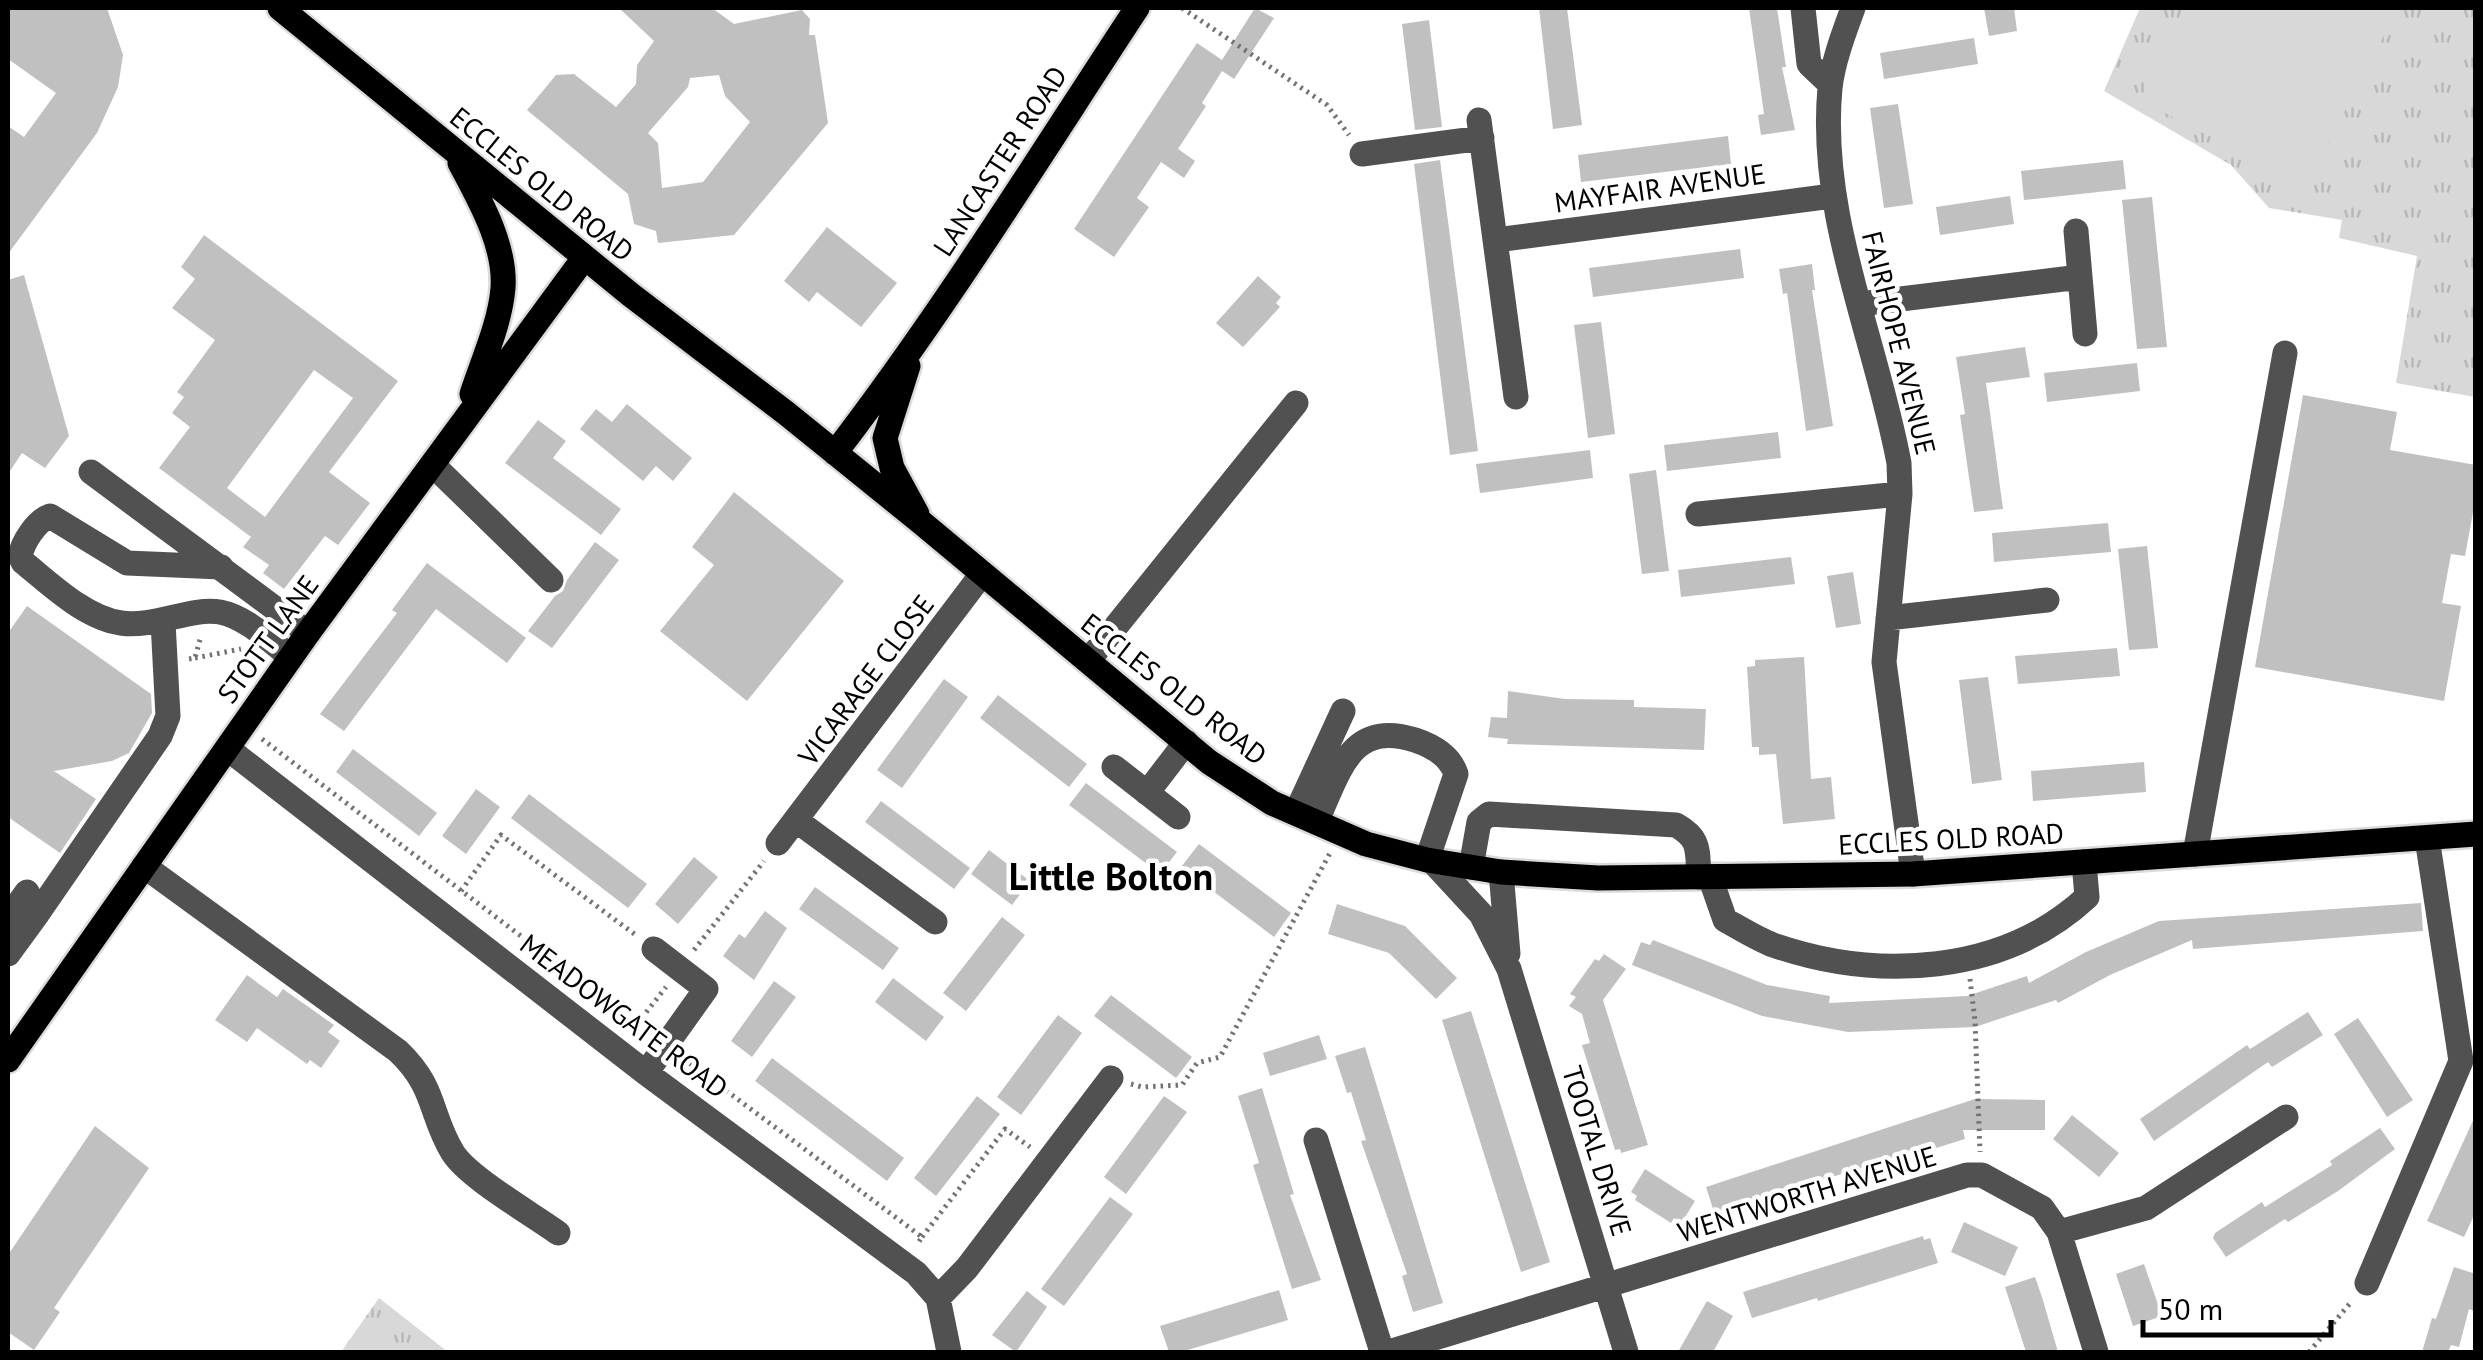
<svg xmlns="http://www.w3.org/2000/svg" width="2483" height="1360" font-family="'PT Sans',sans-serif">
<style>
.park{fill:url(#park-tufts)}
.garden{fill:#d8d8d8}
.building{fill:#c0c0c0;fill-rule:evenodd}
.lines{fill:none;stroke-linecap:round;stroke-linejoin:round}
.major-casing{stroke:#dbdbdb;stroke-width:30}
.path{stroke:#737373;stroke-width:5;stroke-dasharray:2.5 5;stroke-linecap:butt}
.minor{stroke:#515151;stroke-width:25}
.major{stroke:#000;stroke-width:25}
.labels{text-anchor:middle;stroke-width:9;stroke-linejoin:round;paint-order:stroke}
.street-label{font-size:28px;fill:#000;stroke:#fff}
.district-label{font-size:38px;font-weight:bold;fill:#000;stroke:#fff}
</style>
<defs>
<pattern id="park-tufts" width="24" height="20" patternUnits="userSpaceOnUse" patternTransform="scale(2.5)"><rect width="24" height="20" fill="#d8d8d8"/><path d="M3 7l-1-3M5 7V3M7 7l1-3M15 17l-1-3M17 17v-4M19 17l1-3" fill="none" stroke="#b8b8b8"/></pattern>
</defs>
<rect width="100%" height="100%" fill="#fff"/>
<!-- park -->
<path class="park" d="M2140 8H2475V397L2396 383 2417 256 2339 238 2342 220 2269 208 2231 165 2104 91Z
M379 1298 448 1352H341Z"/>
<!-- garden -->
<path class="garden" d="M2187 8H2398L2306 186 2140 100Z"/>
<!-- building -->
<path class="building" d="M8 8H107L123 55 118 87 97 133 8 254V126L24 137 56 93 8 59Z
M619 8H712L734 24 802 10 810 19 809 35H815L828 123 734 235 658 243 656 231 634 224 628 194 527 110 556 75 574 74 616 107 636 84 637 65 654 41ZM719 75 725 96 750 122 703 182 662 188 658 143 648 133 688 87 690 78Z
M1255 8 1274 18 1234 79 1222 71 1202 103 1206 106 1178 149 1195 161 1184 178 1161 162 1137 198 1149 207 1114 257 1074 229 1197 43 1222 60Z
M1539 8H1567L1582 125 1553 129Z
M1749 8H1777L1786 67H1782L1795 130 1761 135 1758 115 1764 114Z
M1984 8H2014L2017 31 1989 36Z
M1429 20 1442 127 1415 130 1402 24Z
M1974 38 1978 64 1884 79 1880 53Z
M1898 104 1913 204 1884 208 1870 108Z
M1728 136 1731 164 1581 182 1578 155Z
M1440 160 1478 451 1450 455 1414 164Z
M2123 160 2126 189 2024 200 2021 171Z
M2010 196 2014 224 1940 235 1936 207Z
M2152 197 2167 347 2137 349 2122 200Z
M827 227 897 283 861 327 817 292 809 302 784 281Z
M204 235 398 381 329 472 370 503 338 545 325 536 284 589 263 573 269 565 243 547 251 537 159 468 190 427 172 413 184 397 177 392 215 340 172 308 195 279 181 267ZM314 370 353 398 265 517 227 488Z
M1740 249 1744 278 1593 297 1589 268Z
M1812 264 1815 290H1812L1833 426 1806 431 1787 293 1783 294 1779 269Z
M24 275 69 436 45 468 22 453 8 474V280Z
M1258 276 1281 297 1276 303 1280 307 1243 347 1216 323Z
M1601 322 1615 434 1588 438 1574 325Z
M2025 347 2030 377 1986 383 2003 509 1974 512 1960 415 1965 414 1956 357Z
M2137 363 2140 391 2047 402 2044 373Z
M2303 395 2397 412 2390 450 2476 465V496L2465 556 2451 554 2442 603 2461 606 2444 701 2255 667Z
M627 404 692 458 673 481 656 466 643 481 580 429 596 409 612 422Z
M538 420 566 441 553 458 621 509 601 535 505 463Z
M1778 432 1781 458 1667 471 1664 445Z
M1590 450 1593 478 1480 493 1476 464Z
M1656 470 1669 571 1642 574 1629 474Z
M734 492 844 581 747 701 660 631 714 565 692 547Z
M2108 523 2111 552 1994 562 1992 533Z
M595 542 619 560 552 648 528 631 555 596 563 591 567 580Z
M2147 546 2158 648 2129 650 2118 549Z
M1791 557 1795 584 1681 597 1678 570Z
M427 563 526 638 507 663 436 609 344 731 320 714 397 613 392 610Z
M1853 572 1861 624 1836 628 1827 576Z
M27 606 151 694 152 713 129 753 112 761 54 771 96 799 60 853 8 817V633Z
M2117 648 2120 676 2018 684 2015 656Z
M1804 657 1811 779 1831 777 1835 819 1783 824 1776 754 1759 755V747H1752L1747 667 1755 666V660Z
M1988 677 2002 780 1972 784 1959 680Z
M944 679 968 697 902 788 877 770Z
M1508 691 1565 699 1634 700V707L1706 709 1704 750 1507 744 1508 739 1488 737 1491 717 1507 718Z
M998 695 1087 764 1069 787 980 718Z
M353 749 437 813 419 836 336 772Z
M2144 762 2146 792 2033 801 2031 771Z
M1086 783 1177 852 1160 874 1069 805Z
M476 789 500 807 466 854 442 836Z
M529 794 647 884 628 908 511 818Z
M881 801 970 868 954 889 865 822Z
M1199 844 1291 913 1274 937 1181 867Z
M989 850 1030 881 1012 905 971 874Z
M694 857 718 877 678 924 655 904Z
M815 887 899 948 883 970 799 909Z
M2421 903 2423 931 2193 949 2192 940 2110 975 2058 1003 2056 1000 1975 1027 1848 1032 1762 1016 1632 965 1641 942 1650 945 1653 940 1767 985 1830 996 1829 1003 1967 996 2027 976 2029 983 2086 952 2159 921Z
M1337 904 1405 926 1457 978 1436 999 1389 953 1328 934Z
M765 911 787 928 754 980 723 956 739 934 745 938Z
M1002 917 1025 935 966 1011 943 993Z
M1604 954 1626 969 1603 1000 1648 1145 1621 1153 1620 1149 1615 1150 1582 1045 1590 1043 1582 1014 1569 1006 1576 997 1570 994 1595 959 1599 961Z
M247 975 277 997 283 989 334 1025 328 1032 340 1041 321 1068 310 1060 307 1064 257 1028 247 1042 215 1020Z
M893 978 944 1017 926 1041 875 1002Z
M774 981 796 997 752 1057 731 1041Z
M1111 995 1192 1057 1176 1078 1094 1016Z
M1471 1011 1550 1262 1521 1272 1442 1020Z
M2308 1012 2323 1035 2272 1067 2268 1062 2154 1141 2140 1119 2247 1045 2250 1049Z
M1058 1015 1082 1033 1021 1115 997 1097Z
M2358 1018 2413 1100 2387 1117 2334 1034Z
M1319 1035 1327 1059 1270 1076 1263 1053Z
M1365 1047 1443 1303 1413 1312 1402 1276 1407 1274 1361 1141 1366 1140 1351 1092 1347 1093 1335 1056Z
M772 1058 904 1158 887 1181 755 1081Z
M1262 1088 1294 1194 1290 1195 1321 1280 1292 1289 1253 1165 1259 1163 1238 1096Z
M977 1096 1000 1114 936 1196 914 1178Z
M1164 1096 1187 1112 1126 1194 1104 1177Z
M1975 1099 2045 1100V1130H1963L1965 1139 1920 1153 1919 1149 1715 1215 1706 1187Z
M2476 1114V1211L2464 1237 2427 1221Z
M2072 1115 2119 1153 2099 1177 2053 1139Z
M95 1126 149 1168 54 1308 60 1312 34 1350 8 1332V1255Z
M2380 1128 2395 1149 2338 1191 2288 1222 2285 1219 2226 1257 2213 1238 2215 1233 2262 1202 2265 1207 2332 1165 2330 1161Z
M1645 1169 1695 1201 1682 1222 1674 1218 1671 1223 1635 1200 1637 1196 1631 1192Z
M1110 1197 1133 1214 1064 1306 1041 1289Z
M1964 1222 2018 1247 2005 1276 1951 1252Z
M1923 1236 1924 1240 1930 1238 1938 1263 1818 1301 1817 1298 1752 1318 1743 1292Z
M2144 1264 2162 1316 2133 1326 2116 1274Z
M2454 1267 2476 1274V1312L2469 1309 2459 1347 2451 1345 2448 1352H2422L2432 1318 2436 1319Z
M2035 1277 2042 1297 2058 1352H2026L2005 1287Z
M1279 1290 1288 1320 1181 1352H1169L1160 1326Z
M1027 1291 1047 1307 1016 1352 992 1335Z
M1707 1301 1733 1316 1713 1352H1678Z"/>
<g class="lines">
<!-- major casing -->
<g class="major-casing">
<path id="major" d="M280 8 631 295 786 413 922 523 1209 762 1272 803 1366 844 1427 860 1501 872 1598 878 1913 874 2476 834
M460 163C479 199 506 245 503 288 500 324 483 360 472 394
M908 366 885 438 892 468 917 514
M835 453C944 311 1039 157 1137 8
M8 1060 308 633 584 258"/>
</g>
<!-- path -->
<path class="path" d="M1182 8 1327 105 1349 135
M195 658 241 649
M189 659 195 658 201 636
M262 739 647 1032
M461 891 501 835 637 936
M694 950 764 861
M1970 979 1975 1021 1980 1152
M637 1024 666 987
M684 1059 922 1237 918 1243
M1131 1084 1142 1087 1182 1085 1197 1063 1220 1057 1330 853
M922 1237 1005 1129 1030 1147
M2309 1352 2352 1301"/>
<!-- minor -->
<path class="minor" d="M1803 8 1809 64 1830 84
M1853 8C1844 33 1833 61 1830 88 1818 216 1876 339 1899 463L1900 494 1884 662 1913 874
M1479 120 1516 397
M1362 154 1482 138
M2076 231 2085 334
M1496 240 1832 196
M1860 304 2080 277
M433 465 551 580
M91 472 308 633
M1698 514 1900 494
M221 567 127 563 50 516C36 521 23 542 20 556L23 562C50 584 85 618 121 623 154 628 190 607 220 612 246 617 270 641 291 657
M1888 618 2047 600
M1088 661 1296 403
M228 749 646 1073 916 1273 938 1298 949 1352
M1114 767 1178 817
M1147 793 1186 742
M1296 813 1343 711
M797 821 935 922
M1316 822C1339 774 1349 719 1415 740 1433 746 1450 756 1456 774L1427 860
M778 843 982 574
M2195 854 2285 353
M1432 861 1481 914 1509 969 1626 1352
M144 866 398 1051C437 1088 429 1114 453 1153 469 1178 532 1214 558 1233
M1471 867 1479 822 1489 814 1676 825C1701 839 1697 850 1699 877
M1501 872 1508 954
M1710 877 1725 920C1740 928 1757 939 1773 945 1877 981 2003 975 2087 897L2084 862
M38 913 160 736 168 716 163 622
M8 918 27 892 38 913 8 954
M646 1073 706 989 654 949
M1316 1140 1382 1352
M2059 1232 2146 1208 2286 1117
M2367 1283 2461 1061 2427 838
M938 1298 967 1268 1111 1078
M1389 1352 1967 1175H1982L2042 1208 2059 1232 2096 1352"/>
<!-- major -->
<use href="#major" class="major"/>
</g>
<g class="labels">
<!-- street labels -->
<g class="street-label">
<text transform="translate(1000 161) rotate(-57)" y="10">LANCASTER ROAD</text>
<text transform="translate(542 184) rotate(39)" y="10">ECCLES OLD ROAD</text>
<text transform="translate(1660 188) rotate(-8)" y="10">MAYFAIR AVENUE</text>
<text transform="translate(1899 343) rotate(76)" y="10">FAIRHOPE AVENUE</text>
<text transform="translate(268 639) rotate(-54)" y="10">STOTT LANE</text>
<text transform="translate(866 680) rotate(-53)" y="10">VICARAGE CLOSE</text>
<text transform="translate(1174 689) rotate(38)" y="10">ECCLES OLD ROAD</text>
<text transform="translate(1951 839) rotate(-3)" y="10">ECCLES OLD ROAD</text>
<text transform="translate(624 1016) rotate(37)" y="10">MEADOWGATE ROAD</text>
<text transform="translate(1597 1151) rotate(73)" y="10">TOOTAL DRIVE</text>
<text transform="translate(1807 1194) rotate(-17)" y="10">WENTWORTH AVENUE</text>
</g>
<!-- district labels -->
<g class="district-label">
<text x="1111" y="890">Little Bolton</text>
</g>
</g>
<!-- border -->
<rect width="2483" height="1360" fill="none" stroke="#000000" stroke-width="20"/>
<!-- scale -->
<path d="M2143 1320v15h188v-15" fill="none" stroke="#000000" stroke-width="5"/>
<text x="2158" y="1320" font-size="30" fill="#000000" stroke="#ffffff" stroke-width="8" paint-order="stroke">50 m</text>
</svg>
